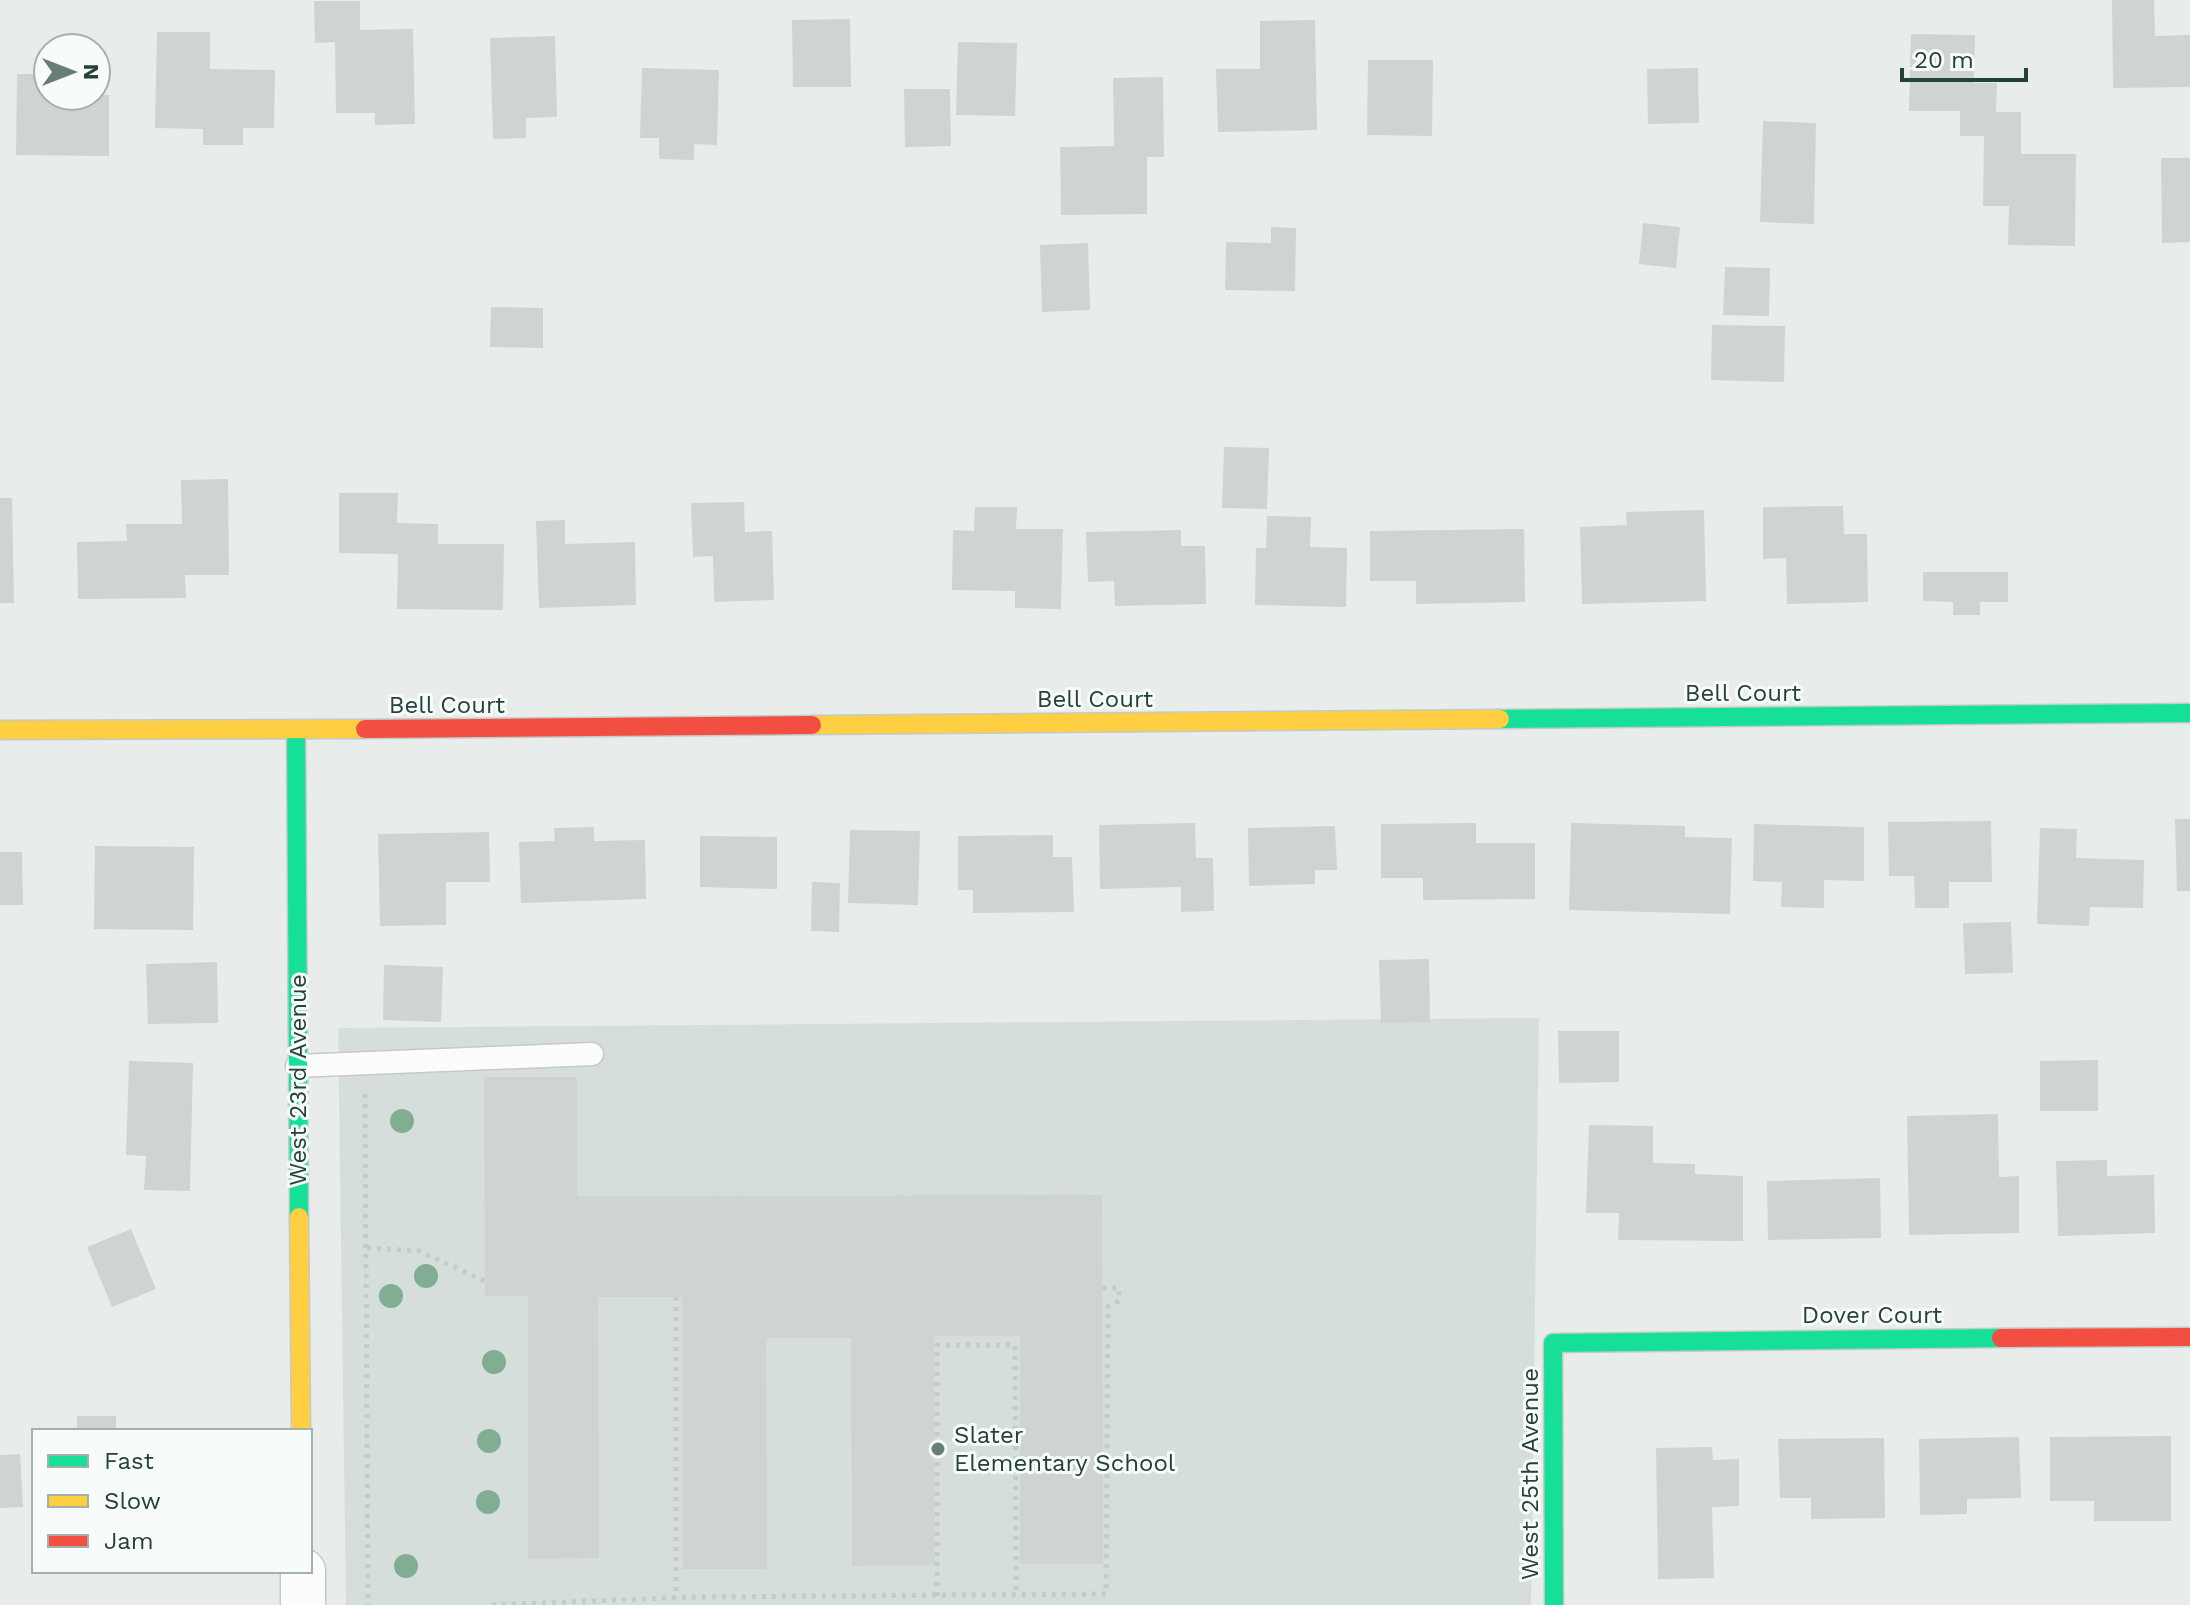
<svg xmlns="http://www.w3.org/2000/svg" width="2190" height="1605" font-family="'Work Sans',sans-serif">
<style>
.built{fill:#d6dedb}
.building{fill:#cfd4d2}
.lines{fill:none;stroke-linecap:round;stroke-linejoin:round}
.lane-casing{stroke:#c5cac8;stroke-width:25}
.street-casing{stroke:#c5cac8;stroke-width:47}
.fast-casing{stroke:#c3cbc8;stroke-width:21}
.slow-casing{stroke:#c3cbc8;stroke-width:21}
.jam-casing{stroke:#c3cbc8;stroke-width:21}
.path{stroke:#c3ccca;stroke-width:5;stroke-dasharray:4 6;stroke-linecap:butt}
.lane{stroke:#fcfcfc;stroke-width:22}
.street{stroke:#fcfcfc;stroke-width:44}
.fast{stroke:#16e098;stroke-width:18}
.slow{stroke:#ffcf43;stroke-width:18}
.jam{stroke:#f24e42;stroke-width:18}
.tree{fill:#81ae93}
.poi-dot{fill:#697e78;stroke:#f7fbf9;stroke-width:3}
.labels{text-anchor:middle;stroke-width:6;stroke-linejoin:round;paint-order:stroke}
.street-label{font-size:24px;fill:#24423a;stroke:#f7fbf9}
.poi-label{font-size:24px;fill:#24423a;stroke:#f7fbf9;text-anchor:start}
</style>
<rect width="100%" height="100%" fill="#e8edeb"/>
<!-- built -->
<path class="built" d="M1539 1018 1531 1605H346L338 1028Z"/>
<!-- building -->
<path class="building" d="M2112 0H2154L2155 36 2190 35V87L2113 88Z
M314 1H360V30L413 29 415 124 375 125V113H336L335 42 315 43Z
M850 19 851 87H793L792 20Z
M1315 20 1317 130 1218 132 1216 69H1260V21Z
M157 32H210V69L275 70 274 128H243V145H203V129L155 128Z
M1911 34 1975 35 1974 83H1997L1996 112H2021V154H2076L2075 246 2008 245 2009 206H1983L1984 136H1960V111H1909Z
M555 36 557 117 526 118V138L493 139 490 38Z
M958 42 1017 43 1015 116 956 115Z
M1368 60H1433L1432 136 1367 135Z
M642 68 719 70 717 145 694 144V160L659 159V138H640Z
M1698 68 1699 123 1648 124 1647 69Z
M17 74H48V96L109 95V156L16 155Z
M1163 77 1164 157H1147V214L1061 215 1060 147 1114 146 1113 78Z
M904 89H950L951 146 905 147Z
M1763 121 1816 123 1814 224 1760 222Z
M2161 158H2190V242L2162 243Z
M1643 223 1680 227 1676 268 1639 264Z
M1271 227 1296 228 1295 291 1225 290 1226 242 1271 243Z
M1088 243 1090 310 1042 312 1040 245Z
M1725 267 1770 268 1769 316 1723 315Z
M491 307 543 308V348L490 347Z
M1712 325 1785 326 1784 382 1711 380Z
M1224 447 1269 448 1267 509 1222 508Z
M228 479 229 575H185L186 598 78 599 77 542 127 541 126 524H182L181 480Z
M339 493H398L397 523 438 524V544H504L503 610 397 609 398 554 339 553Z
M0 498H12L14 603H0Z
M744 502 745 532 772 531 774 600 714 602 713 556 693 557 691 503Z
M1843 506 1844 534H1867L1868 602 1787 604 1786 558 1763 559V507Z
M975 507H1017L1016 529H1063L1061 609 1015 608V591L952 590 953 530 974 531Z
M1704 510 1706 601 1582 604 1580 527 1627 525 1626 512Z
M1267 516 1311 517 1310 547 1347 548 1346 607 1255 605 1256 548H1266Z
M565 520V544L635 542 636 605 539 608 536 521Z
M1524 529 1525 602 1416 604V581H1370V531Z
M1181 530V546H1205L1206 604 1115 606 1114 581 1088 582 1086 532Z
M1923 572H2008V602H1980V615H1953V602L1923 601Z
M2175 819H2190V891H2177Z
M1991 821 1992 882H1949V908H1915L1914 876H1889L1888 822Z
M1195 823 1196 858H1213L1214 911 1181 912V887L1100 889 1099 825Z
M1476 823V843H1535V899L1423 900V878H1381V824Z
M1571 823 1685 826V837L1732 838 1730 914 1569 910Z
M1754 824 1864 827V881L1824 880V908L1781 907 1782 882 1753 881Z
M1335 826 1337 870H1315V884L1249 886 1248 828Z
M594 827V841L645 840 646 899 521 903 519 842 555 841 554 828Z
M2040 828 2077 829 2076 858 2144 860 2143 908 2090 907 2089 926 2037 924Z
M850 830 920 831 918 905 848 903Z
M489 832 490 882H446V925L380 926 378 834Z
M1053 835V857H1072L1074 912 973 913V890H958V836Z
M700 836 777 837V889L700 887Z
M95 846 194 847 193 930 94 929Z
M0 852H22L23 905H0Z
M812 882 840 883 839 932 811 931Z
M2011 922 2013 973 1965 974 1963 923Z
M1429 959 1430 1022 1381 1023 1379 960Z
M217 962 218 1023 148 1024 146 964Z
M384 965 443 967 441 1022 383 1020Z
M1558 1031H1619V1082L1559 1083Z
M2098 1060V1111H2040V1061Z
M129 1061 193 1063 190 1191 144 1190 146 1156 126 1155Z
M484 1077H577V1196L1102 1195 1103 1564H1020V1336H934L935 1565 852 1566 851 1338H766L767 1569H683L682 1297H598L599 1558 528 1559V1296H485Z
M1998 1114 1999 1177 2019 1176V1233L1909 1235 1907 1116Z
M1589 1125 1653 1126V1163L1695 1164V1174L1743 1176V1241L1618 1240 1619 1213H1586Z
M2107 1160V1176L2154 1175 2155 1233 2058 1236 2056 1161Z
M1880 1178 1881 1238 1768 1240 1767 1181Z
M131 1229 156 1289 112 1307 87 1247Z
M77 1416H116V1431H77Z
M2171 1436V1521H2094V1501H2050V1437Z
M2019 1437 2021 1498 1967 1499V1514L1920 1515 1919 1439Z
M1884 1438 1885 1518 1811 1519V1498H1780L1778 1439Z
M1712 1447 1713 1460 1739 1459V1506L1712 1507 1714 1578 1658 1579 1656 1448Z
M20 1454 23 1507 0 1508V1455Z"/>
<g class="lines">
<!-- lane casing -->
<g class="lane-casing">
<path id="lane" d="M297 1066 592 1054"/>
</g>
<!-- street casing -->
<g class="street-casing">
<path id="street" d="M303 1571V1605"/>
</g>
<!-- fast casing -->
<g class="fast-casing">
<path id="fast" d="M1500 719 2190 713
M296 730 299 1217
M1554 1605 1553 1343 2001 1338"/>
</g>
<!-- slow casing -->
<g class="slow-casing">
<path id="slow" d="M812 725 1500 719
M0 730 365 729
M299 1217 301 1431"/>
</g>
<!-- jam casing -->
<g class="jam-casing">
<path id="jam" d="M365 729 812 725
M2001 1338 2190 1337"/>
</g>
<!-- path -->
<path class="path" d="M365 1094 368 1605
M367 1248 419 1251 485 1281
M676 1297V1598
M937 1596V1345H1015L1016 1595
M492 1605 693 1597 1106 1594 1108 1306 1119 1301V1288H1102"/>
<!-- lane -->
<use href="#lane" class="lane"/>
<!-- street -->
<use href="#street" class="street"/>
<!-- fast -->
<use href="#fast" class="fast"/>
<!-- slow -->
<use href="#slow" class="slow"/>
<!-- jam -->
<use href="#jam" class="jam"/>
</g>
<!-- trees -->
<g class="tree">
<circle cx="402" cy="1121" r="12"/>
<circle cx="426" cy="1276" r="12"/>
<circle cx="391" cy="1296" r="12"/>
<circle cx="494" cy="1362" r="12"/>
<circle cx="489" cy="1441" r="12"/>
<circle cx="488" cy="1502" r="12"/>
<circle cx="406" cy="1566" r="12"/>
</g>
<!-- markers -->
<circle class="poi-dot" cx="938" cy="1449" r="8"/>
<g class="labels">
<!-- street labels -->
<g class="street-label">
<text x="1743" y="701">Bell Court</text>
<text x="1095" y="707">Bell Court</text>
<text x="447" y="713">Bell Court</text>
<text transform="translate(298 1080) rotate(-90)" y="8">West 23rd Avenue</text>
<text x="1872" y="1323">Dover Court</text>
<text transform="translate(1530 1474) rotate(-90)" y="8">West 25th Avenue</text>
</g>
<!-- poi labels -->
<g class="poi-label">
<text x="954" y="1443">Slater<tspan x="954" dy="28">Elementary School</tspan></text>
</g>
</g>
<!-- legend -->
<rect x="32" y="1429" width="280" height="144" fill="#f7fbf9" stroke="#a3b1ad" stroke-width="2"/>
<rect x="48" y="1455" width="40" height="12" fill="#16e098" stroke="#a3b1ad" stroke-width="2"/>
<text x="104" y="1469" font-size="24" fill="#24423a">Fast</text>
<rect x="48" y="1495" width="40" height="12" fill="#ffcf43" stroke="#a3b1ad" stroke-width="2"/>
<text x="104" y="1509" font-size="24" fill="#24423a">Slow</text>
<rect x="48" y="1535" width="40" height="12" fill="#f24e42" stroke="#a3b1ad" stroke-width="2"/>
<text x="104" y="1549" font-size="24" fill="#24423a">Jam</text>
<!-- north arrow -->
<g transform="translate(72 72) rotate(90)"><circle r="38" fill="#f7fbf9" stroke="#a3b1ad" stroke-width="2"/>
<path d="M0-6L14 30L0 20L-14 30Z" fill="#697e78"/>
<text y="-12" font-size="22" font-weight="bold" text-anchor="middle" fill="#24423a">N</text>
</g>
<!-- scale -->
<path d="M1902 68v12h124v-12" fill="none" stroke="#24423a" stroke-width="4"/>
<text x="1914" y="68" font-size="24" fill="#24423a" stroke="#f7fbf9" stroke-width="6" paint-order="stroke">20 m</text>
</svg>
